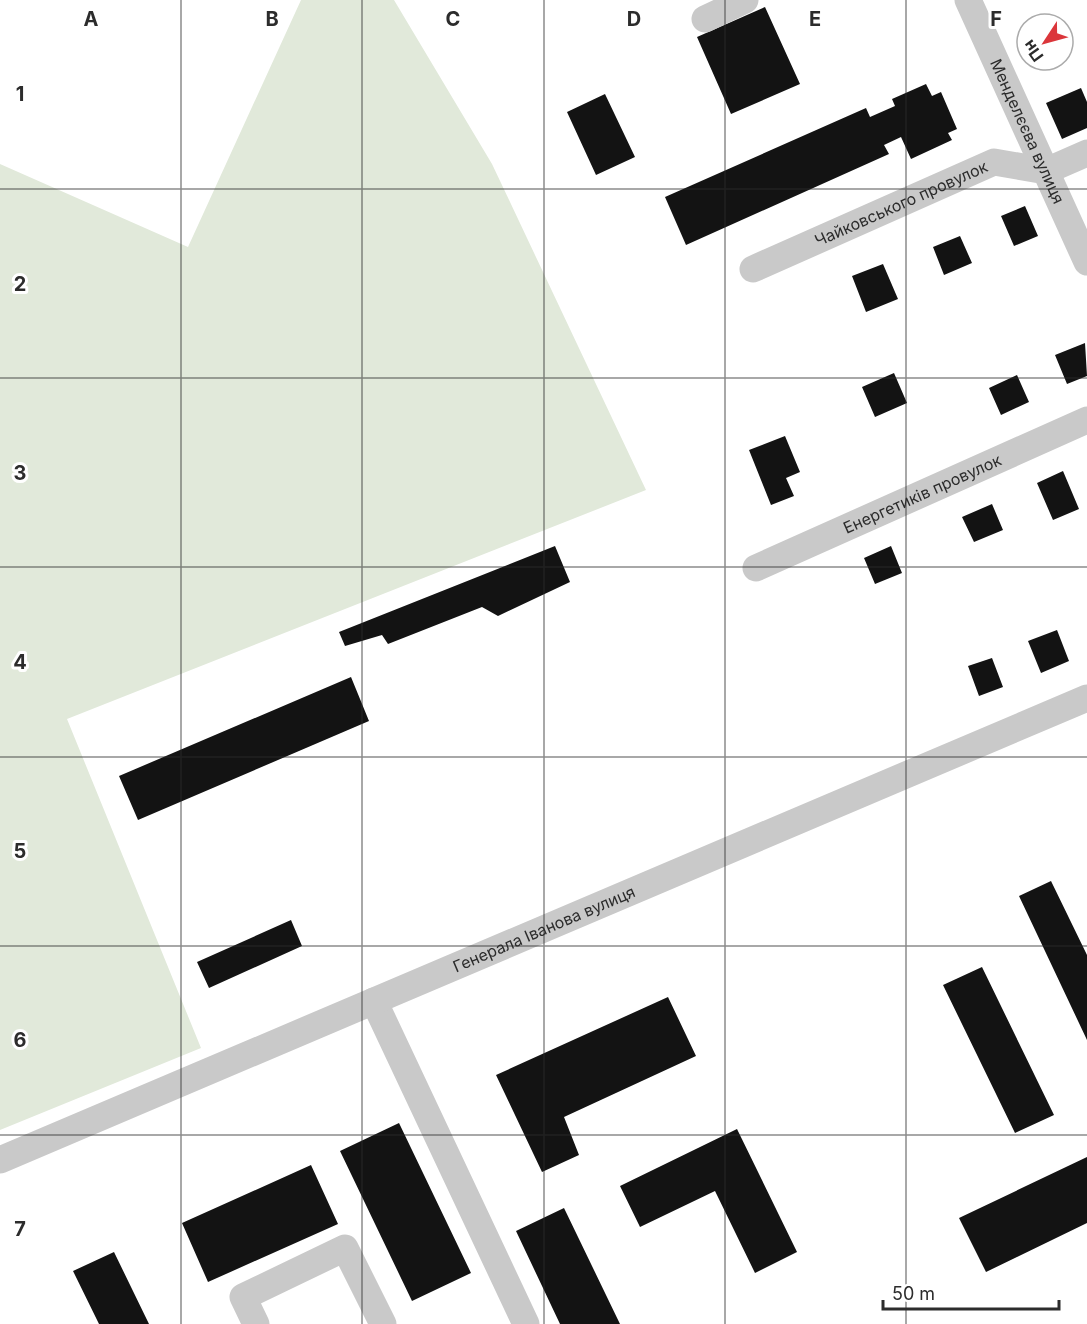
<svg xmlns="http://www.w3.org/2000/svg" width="1087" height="1324" font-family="Inter,sans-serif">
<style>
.green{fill:#e1e9da}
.building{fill:#131313}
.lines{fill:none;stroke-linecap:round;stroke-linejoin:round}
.minor{stroke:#c9c9c9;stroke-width:27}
.grid{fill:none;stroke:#2c2c2c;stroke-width:1.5;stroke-opacity:0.55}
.labels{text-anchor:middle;stroke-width:6;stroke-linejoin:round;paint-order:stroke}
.street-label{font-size:16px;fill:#2c2c2c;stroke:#fff}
.grid-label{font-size:20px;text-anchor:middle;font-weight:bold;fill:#2c2c2c;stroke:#fff;stroke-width:6;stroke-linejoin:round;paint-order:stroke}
</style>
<rect width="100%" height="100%" fill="#fff"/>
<!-- green -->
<path class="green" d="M301 0H394L492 164 646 490 67 719 201 1048 0 1130V164L188 247Z"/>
<!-- building -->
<path class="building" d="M765 7 800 84 731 114 697 37Z
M926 84 932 96 941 92 957 129 948 133 952 140 911 159 901 137 884 145 889 154 686 245 665 197 866 108 870 117 895 106 892 99Z
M1081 88 1087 102V128L1062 139 1046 103Z
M605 94 635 157 596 175 567 112Z
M1025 206 1038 236 1014 246 1001 216Z
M960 236 972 263 944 275 933 247Z
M883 264 898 299 866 312 852 276Z
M1085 343 1087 376 1067 384 1055 355Z
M894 373 907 403 875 417 862 387Z
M1017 375 1029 402 1001 415 989 388Z
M785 436 800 472 786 478 794 496 771 505 749 450Z
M1063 471 1079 509 1053 520 1037 483Z
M992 504 1003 530 974 542 962 517Z
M555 546 570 582 498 616 482 607 388 644 382 635 345 646 339 632Z
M891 546 902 573 875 584 864 558Z
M1057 630 1069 661 1041 673 1028 641Z
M992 658 1003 687 979 696 968 666Z
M351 677 369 721 138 820 119 776Z
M1051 881 1087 955V1040L1019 896Z
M291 920 302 946 209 988 197 962Z
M982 967 1054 1115 1015 1133 943 985Z
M668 997 696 1056 564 1117 579 1155 542 1172 496 1075Z
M399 1123 471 1273 412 1301 340 1151Z
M737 1129 797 1252 755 1273 715 1191 640 1227 620 1186Z
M1087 1157V1223L986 1272 959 1218Z
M311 1165 338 1224 208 1282 182 1223Z
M564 1208 620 1324H560L516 1231Z
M114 1252 149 1324H99L73 1271Z"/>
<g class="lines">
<!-- minor -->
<g class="minor">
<path id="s1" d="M968 0 1087 262"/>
<path d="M705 19 745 0"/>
<path id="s2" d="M753 269 994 162 1046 171 1087 153"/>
<path id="s3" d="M756 568 1087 420"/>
<path d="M374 1001 526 1324"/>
<path id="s4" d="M0 1160 1087 698"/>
<path d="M256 1324 243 1297 345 1248 383 1324"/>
</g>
</g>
<!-- grid -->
<path class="grid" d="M181 0V1324M362 0V1324M544 0V1324M725 0V1324M906 0V1324M0 189H1087M0 378H1087M0 567H1087M0 757H1087M0 946H1087M0 1135H1087"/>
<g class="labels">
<!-- street labels -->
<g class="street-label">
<text dy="6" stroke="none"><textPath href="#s1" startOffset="144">Менделєєва вулиця</textPath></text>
<text dy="6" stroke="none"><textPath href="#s2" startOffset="162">Чайковського провулок</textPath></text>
<text dy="6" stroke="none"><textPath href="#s3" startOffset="182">Енергетиків провулок</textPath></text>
<text dy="6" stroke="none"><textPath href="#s4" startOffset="591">Генерала Іванова вулиця</textPath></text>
</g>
</g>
<g class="grid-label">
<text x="91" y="26">A</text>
<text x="272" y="26">B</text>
<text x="453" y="26">C</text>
<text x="634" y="26">D</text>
<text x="815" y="26">E</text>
<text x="996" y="26">F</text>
<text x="20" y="101">1</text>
<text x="20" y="291">2</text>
<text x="20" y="480">3</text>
<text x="20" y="669">4</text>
<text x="20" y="858">5</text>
<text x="20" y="1047">6</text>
<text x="20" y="1236">7</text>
</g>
<!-- north arrow -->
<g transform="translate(1045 42) rotate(234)"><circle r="28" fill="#ffffff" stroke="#ababab" stroke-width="1.5"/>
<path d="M0-4.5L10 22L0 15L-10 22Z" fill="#db363b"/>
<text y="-9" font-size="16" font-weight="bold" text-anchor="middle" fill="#2c2c2c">Пн</text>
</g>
<!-- scale -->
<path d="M883 1300v9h176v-9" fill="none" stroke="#2c2c2c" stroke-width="3"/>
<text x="892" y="1300" font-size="18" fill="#2c2c2c" stroke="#ffffff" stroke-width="4.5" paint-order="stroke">50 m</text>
</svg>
